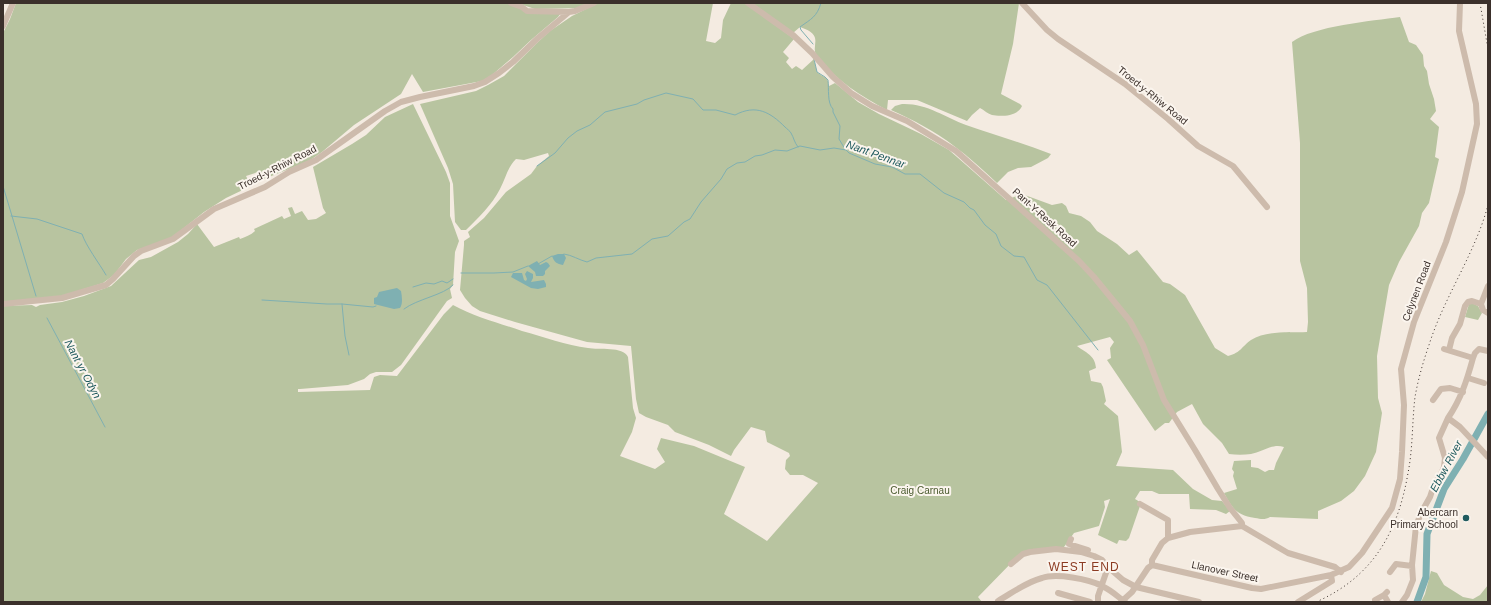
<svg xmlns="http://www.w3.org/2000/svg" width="1491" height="605" font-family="Helvetica,sans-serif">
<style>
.green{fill:#b8c4a0}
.water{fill:#7fb0b2}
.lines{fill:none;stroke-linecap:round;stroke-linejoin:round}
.stream{stroke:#7fb0b2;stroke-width:1}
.river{stroke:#7fb0b2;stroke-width:7}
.minor{stroke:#cdbbac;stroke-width:6}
.rail{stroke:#3b302b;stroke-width:1;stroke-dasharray:1 3;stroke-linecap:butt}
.poi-dot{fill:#1f5a5e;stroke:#fbf5ee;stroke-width:1.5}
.labels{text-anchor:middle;stroke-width:4;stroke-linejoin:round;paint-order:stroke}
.street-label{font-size:10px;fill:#3b302b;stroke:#fbf5ee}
.park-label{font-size:10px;fill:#4a5a2e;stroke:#fbf5ee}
.poi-label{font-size:10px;fill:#3b302b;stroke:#fbf5ee;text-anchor:end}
.water-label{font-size:11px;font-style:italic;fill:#1f5a5e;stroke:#fbf5ee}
.quarter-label{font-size:12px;letter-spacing:1px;fill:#8c3b22;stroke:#fbf5ee}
</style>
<rect width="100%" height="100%" fill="#f4ebe1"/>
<!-- green -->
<path class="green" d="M16 3H507L521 8 561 13 558 17 531 40 513 57 492 75 482 81 423 92 412 74 401 94 354 125 322 152 309 161 264 179 261 171 246 176 251 186 226 198 204 212 170 239 137 250 126 259 114 275 103 283 59 297 3 302V33L10 19Z
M517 3H590L580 8 535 9Z
M598 3H713L706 41 715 43 721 38 723 20 731 3H745L794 39 783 52 789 58 786 62 792 69 796 66 802 70 814 59 817 72C823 78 828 75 829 86L835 83 858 102 879 114 921 134 949 150 1006 200 1022 194 1052 205 1062 203 1066 206 1069 213 1081 216 1090 222 1097 231 1117 244 1129 255 1137 250 1163 282 1170 284 1185 295 1215 348 1228 356C1242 352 1241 347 1251 340 1266 330 1290 333 1307 332L1308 322 1307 288 1300 261V143L1292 42C1313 26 1372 21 1400 17L1409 42 1416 45 1423 55 1424 66 1427 71 1429 84 1434 99 1436 111 1430 119 1439 127 1435 157 1439 159 1429 203 1422 213 1419 226 1399 262 1389 285 1377 356 1378 398 1382 413 1376 452 1365 476 1354 491 1341 501 1318 511V519L1270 517C1265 520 1261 519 1255 518 1236 515 1233 509 1224 493L1237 489 1233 476 1234 472 1232 469 1234 461 1251 460V467L1258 468 1265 472 1269 470H1274L1276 463 1284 447C1272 443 1263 452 1251 454 1244 455 1236 455 1229 454L1222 443 1203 424 1192 404 1177 412 1169 423H1165L1155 431 1109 363 1107 360 1111 358 1110 348 1114 342 1110 337 1077 346C1086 353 1095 355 1096 368L1089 371 1091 381 1101 383 1103 387 1106 401 1104 404 1118 416 1122 452 1116 466 1173 470 1193 489 1212 500 1222 501 1230 511 1226 514 1216 510 1190 509 1189 494H1159L1152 491H1140L1135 499 1140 502V506L1129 538 1126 541 1119 540 1117 544 1098 535 1110 499 1104 501 1105 507 1099 526 1074 533 1064 547 1022 552 978 597 982 602H3V306L32 305 36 307 40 305 62 302 84 296 111 286 139 260 151 257 178 242 188 234 197 224 214 247 239 237 240 239C245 237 251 235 255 231L254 229 280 217 282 216 284 219 291 216 288 208 292 207 295 214 302 211 308 220 316 219 326 213 323 208 313 167 352 144 366 135 385 117 413 104 446 172 450 183V216L459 241 455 252 453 285 450 289 452 298 447 301 401 365 392 372H376L370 374 364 379 348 385 300 389H298V392L370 390 374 377 380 375 397 376 444 314 453 305C475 317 499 323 522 331 544 337 566 345 588 348 599 350 623 346 628 357L633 408 636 418 632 432 620 456 655 469 665 462 657 449 661 438 694 446 745 467 724 514 767 541 818 483 803 475H790L785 469 786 460 790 456 789 453 767 442 765 431 751 427 734 450 731 456 709 445 675 432 668 425 646 417 639 413 636 399 631 346 587 342 515 322 480 311 472 306 465 298 460 290 464 245V241L470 237 468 232 484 218 506 192 531 174 537 166 549 156 548 153 524 160 516 159C507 168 506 178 500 189 492 205 478 218 466 230H461L455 222 453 184 448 168 420 104 476 91 488 85 504 76 537 43 550 31 572 16Z
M752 3H1019L1013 44 1001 94 1020 104 1022 106C1018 116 1001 117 992 115 988 114 984 110 980 108L972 115 967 121 917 100H888L887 110C861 96 837 81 818 58 808 46 827 36 800 27L793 33Z
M902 104C926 103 945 117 966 125 995 135 1023 143 1051 154L1048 158 1031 167 1018 168 1008 172 997 183C983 170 969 157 954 146 935 131 913 120 891 110L895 106Z
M1472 303 1478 306 1482 313 1478 320 1465 317 1469 304Z
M1431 571 1437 573 1444 585 1463 597 1473 599 1480 595 1488 585V602H1421L1425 594Z"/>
<!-- water -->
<path class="water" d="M558 254H564L566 258 563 265C557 264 554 262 552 256Z
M537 261 540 265 546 262 548 263 550 266 545 271V274L543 276H536L535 272 528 266Z
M527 271 533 274V278L531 282 544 280 546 284V287L538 289 531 288 511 277 513 273H522L524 280 526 281 527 279 525 274Z
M397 288 401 291C402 297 403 303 400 308L394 309 374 304V298L377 297 379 292Z"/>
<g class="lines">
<!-- stream -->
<path class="stream" d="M813 44 801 30 800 27C811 19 817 17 821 3
M814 59 817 72 825 77 828 80C829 89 827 103 833 109V112L840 126 839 139 845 149
M537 166 555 153 568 138 577 131 590 125 605 112 637 104 644 100 666 93 693 99 703 110H716L735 115C756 104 770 112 785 127 787 129 790 131 791 133 794 138 794 142 798 147
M3 186 36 296
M11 216 37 219 82 234C86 246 99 263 106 275
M564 254C572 255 579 260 587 262L596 258 632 254 652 239 668 236 684 222 690 219 701 202 721 179 727 169 737 163 745 162 755 156 762 155 775 150 787 151 800 146 820 150 834 148 846 150 849 153 875 164 892 167 905 174H920L944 193 964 202 970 208 974 210 985 225 996 234 1001 246 1014 256 1024 257 1037 280 1047 285 1098 350
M538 264 552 256
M461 273H494L513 272 528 266
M413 287 426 283 434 284 442 281 447 283 453 279
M262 300 327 304H342L373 307 376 306
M342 304 345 336 349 355
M404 309C417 299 444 295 453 285
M47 318 105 427"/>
<!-- river -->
<path class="river" d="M1417 602 1426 577 1427 534 1444 489 1463 459 1488 414"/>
<!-- minor -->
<path class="minor" d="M511 3 522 7 527 11 569 12
M748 3 793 35 812 53 833 77 851 93 872 106 907 121 956 151 1079 261 1094 277 1130 321 1143 345 1164 400 1195 450 1218 489 1230 508 1242 523V526
M1022 3 1047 30 1058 39 1125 84 1168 119 1198 146 1233 166 1267 207
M3 26 13 3
M3 304 62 298 106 285 113 279 134 256 141 251 173 239 214 209 265 187 289 172 316 160 385 111 401 102 420 97 474 86 485 82 499 73 513 62 538 38 569 12 575 11 594 3
M1481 304 1488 286
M1444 349 1473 358C1467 380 1461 399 1448 418L1460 427 1488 457
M1449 350 1452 338 1460 324 1465 306 1468 302 1472 301 1481 304 1483 310 1488 313
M1473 358 1475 353 1479 349 1488 351
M1468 378 1484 383
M1433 400 1441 389 1450 388 1463 392
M1140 504 1168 520V538
M1242 526 1288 553 1335 567 1341 572
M1071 539 1069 544 1088 550
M1011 564 1023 554 1030 552 1056 549 1081 552 1094 556 1102 560 1108 567 1123 580 1136 587 1199 602
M1152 565 1252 588 1261 589 1331 575 1349 567 1362 553 1392 508 1400 479 1402 452 1404 405 1401 369 1414 322 1446 242 1462 192 1477 124 1476 104 1459 31 1460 3
M1390 572 1396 564 1412 566
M1387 592 1384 595 1388 602
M1058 593 1090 602
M1375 600 1384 595
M998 601C1012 593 1026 582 1042 578 1056 573 1089 579 1102 586 1111 590 1117 596 1125 602
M1098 602V596L1108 567
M1121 602 1132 592 1148 568 1152 565V560L1162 543 1168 538 1190 532 1242 526
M1298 602 1332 581 1331 575
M1402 602 1407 595 1413 580 1412 565 1416 526 1421 513 1430 497 1434 485 1441 474 1444 467 1445 458 1439 438 1448 418"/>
<!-- rail -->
<path class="rail" d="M1480 3 1488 49
M1316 602C1373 577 1398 532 1408 473 1413 448 1412 422 1415 397 1418 380 1423 362 1429 345 1444 297 1475 254 1488 205"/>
</g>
<!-- markers -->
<circle class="poi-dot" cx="1466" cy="518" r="4"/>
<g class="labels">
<!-- street labels -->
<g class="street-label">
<text transform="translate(1153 95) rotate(39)" y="4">Troed-y-Rhiw Road</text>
<text transform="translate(277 167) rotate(-27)" y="4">Troed-y-Rhiw Road</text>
<text transform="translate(1045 217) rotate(42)" y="4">Pant-Y-Resk Road</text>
<text transform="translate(1416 291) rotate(-69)" y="4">Celynen Road</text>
<text transform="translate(1225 571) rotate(12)" y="4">Llanover Street</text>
</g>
<!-- park labels -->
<g class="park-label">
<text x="920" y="494">Craig Carnau</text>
</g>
<!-- poi labels -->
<g class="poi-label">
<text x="1458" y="516">Abercarn<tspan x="1458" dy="12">Primary School</tspan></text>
</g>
<!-- water labels -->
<g class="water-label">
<text transform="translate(876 154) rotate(20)" y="4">Nant Pennar</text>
<text transform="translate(83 369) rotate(62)" y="4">Nant yr Odyn</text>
<text transform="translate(1446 466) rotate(-62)" y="4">Ebbw River</text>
</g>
<!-- quarter labels -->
<g class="quarter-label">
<text x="1084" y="571">WEST END</text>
</g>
</g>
<!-- border -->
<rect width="1491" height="605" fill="none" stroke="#3b302b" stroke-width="8"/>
</svg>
